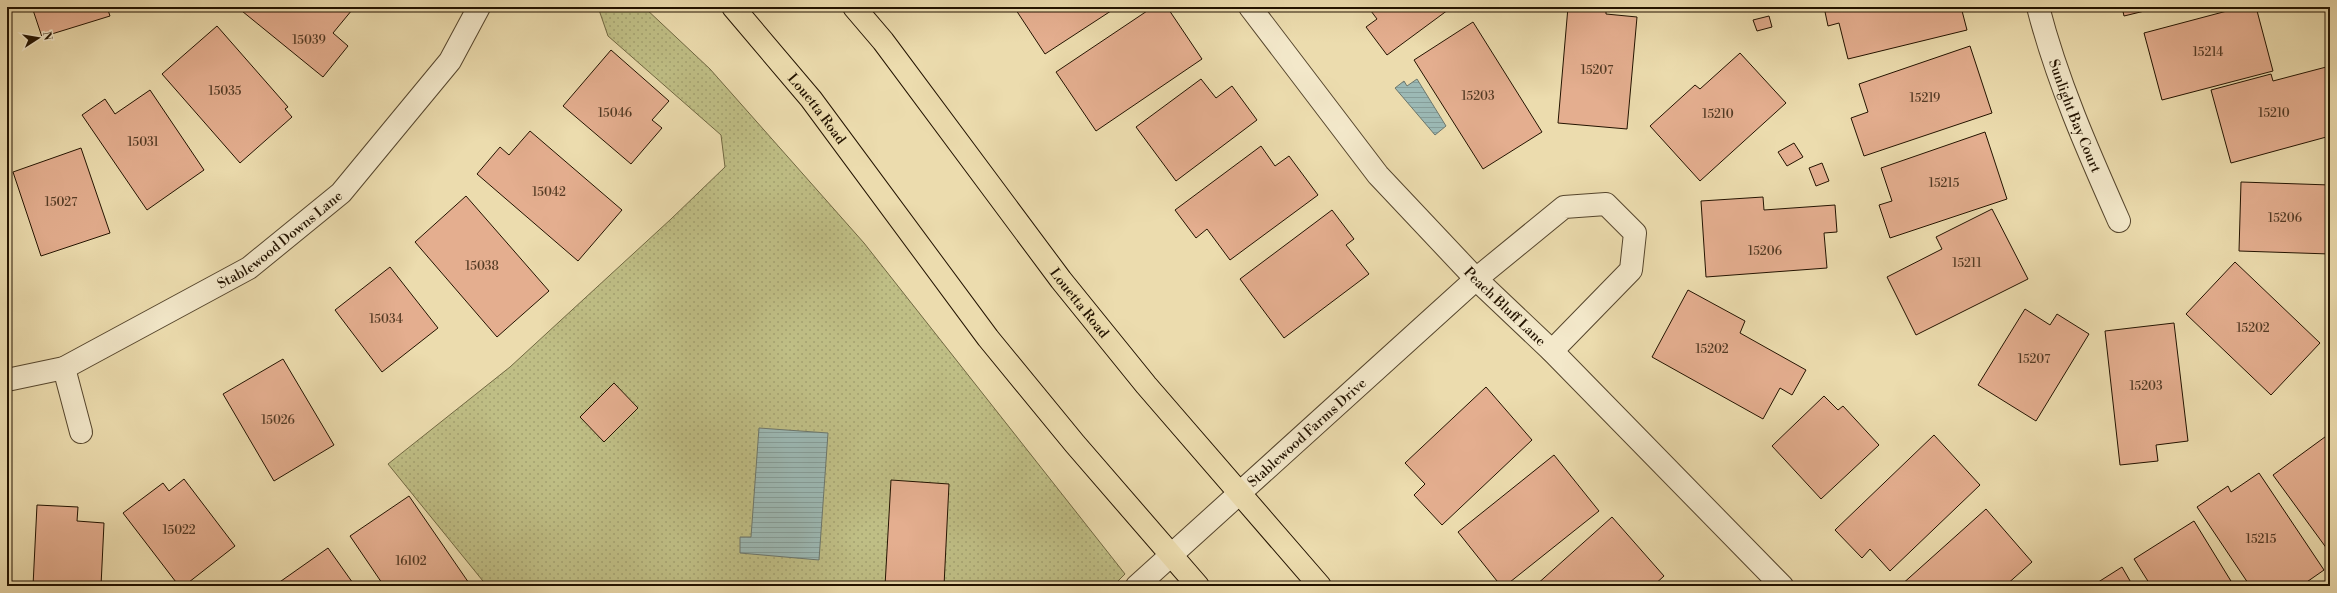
<svg xmlns="http://www.w3.org/2000/svg" width="2337" height="593" font-family="'Libre Bodoni',serif">
<style>
.park{fill:url(#park-dots);stroke:#716842}
.water{fill:url(#water-rules);stroke:#6c776d}
.building{fill:#e4ae8f;stroke:#231300}
.lines{fill:none;stroke-linecap:round;stroke-linejoin:round}
.minor-casing{stroke:#55452c;stroke-width:24}
.major-casing{stroke:#231300;stroke-width:24}
.minor{stroke:#f3e8ca;stroke-width:22}
.major{stroke:#ecdcae;stroke-width:22}
.labels{text-anchor:middle;stroke-width:3;stroke-linejoin:round;paint-order:stroke}
.number-label{font-size:12px;fill:#533a24}
.street-label{font-size:14px;fill:#231300;stroke:#f3e8ca}
</style>
<defs>
<pattern id="park-dots" width="8" height="8" patternUnits="userSpaceOnUse"><rect width="8" height="8" fill="#bfbe85"/><path d="M2 2h.1M6 6h.1" fill="none" stroke="#a4a271" stroke-width="1.8" stroke-linecap="round"/></pattern>
<pattern id="water-rules" width="6" height="5" patternUnits="userSpaceOnUse"><rect width="6" height="5" fill="#9cb9b5"/><path d="M0 2.5h6" fill="none" stroke="#869e9a"/></pattern>
</defs>
<rect width="100%" height="100%" fill="#ecdcae"/>
<filter id="stains"><feTurbulence type="fractalNoise" baseFrequency=".005" numOctaves="4"/><feColorMatrix values="0 0 0 0 .2 0 0 0 0 .09 0 0 0 0 .02 0 0 0 .5 -.17"/></filter>
<radialGradient id="worn" r=".72"><stop offset=".6" stop-color="#630" stop-opacity="0"/><stop offset="1" stop-color="#630" stop-opacity=".3"/></radialGradient>
<!-- park -->
<path class="park" d="M598 7H644L710 69 864 243 1125 574 1113 586H487L388 464 510 367 671 219 725 167 721 135 608 36Z"/>
<!-- water -->
<path class="water" d="M1417 79 1446 126 1435 135 1395 88 1404 81 1407 86Z
M759 428 828 433 819 560 740 553V537H751Z"/>
<!-- building -->
<path class="building" d="M32 7H107L110 16 42 37Z
M237 7H348L352 10 333 33 348 46 323 77Z
M1014 7H1117L1045 54Z
M1153 7H1167L1202 59 1096 131 1056 72Z
M1368 7H1452L1387 55 1366 27 1377 19Z
M1568 7H1606V14L1637 17 1627 129 1558 123Z
M1824 7H1961L1967 30 1848 59 1839 23 1828 26Z
M2122 7H2161L2124 16Z
M2242 7H2256L2273 71 2162 100 2144 33Z
M1769 16 1772 27 1757 31 1753 20Z
M1473 22 1542 132 1483 169 1414 60Z
M217 26 288 107 285 109 292 117 240 163 162 74Z
M1970 46 1992 113 1864 156 1851 118 1868 112 1859 84Z
M611 50 669 101 652 120 662 128 631 164 563 106Z
M1740 53 1786 103 1700 181 1650 126 1695 85 1700 89Z
M2330 66V136L2231 163 2211 90 2271 74 2273 81Z
M1201 79 1216 98 1232 86 1257 120 1176 181 1136 127Z
M150 90 204 170 147 210 82 115 105 99 115 114Z
M530 131 622 210 578 261 477 174 500 147 509 155Z
M1985 132 2007 199 1890 238 1879 205 1892 201 1881 168Z
M1794 143 1803 157 1787 166 1778 152Z
M1261 146 1275 166 1289 156 1318 195 1230 260 1207 229 1196 238 1175 210Z
M81 148 110 233 41 256 13 172Z
M1822 163 1829 181 1816 186 1809 168Z
M2241 182 2330 185V254L2239 251Z
M466 196 549 291 497 337 415 242Z
M1763 197 1764 210 1835 205 1837 232 1824 233 1827 268 1706 277 1701 201Z
M1992 209 2028 279 1916 335 1887 277 1942 249 1936 237Z
M1332 210 1354 239 1346 245 1369 274 1284 338 1240 279Z
M2235 262 2320 343 2271 395 2186 314Z
M390 267 438 328 382 372 335 310Z
M1688 290 1745 321 1740 333 1806 370 1792 395 1780 388 1763 419 1652 357Z
M2025 309 2050 325 2057 314 2089 334 2036 421 1978 385Z
M2174 323 2188 441 2156 445 2158 461 2120 465 2105 331Z
M283 359 334 445 274 481 223 394Z
M614 383 638 408 604 442 580 417Z
M1486 387 1532 440 1442 525 1414 495 1425 484 1405 463Z
M1824 396 1838 410 1843 406 1879 445 1821 499 1772 446Z
M2329 434 2330 436V553L2273 475Z
M1934 435 1980 485 1890 571 1870 549 1862 558 1835 530Z
M1554 455 1599 511 1505 586H1501L1458 532Z
M2259 473 2324 570 2301 586H2250L2197 507 2228 486 2231 492Z
M184 479 235 546 184 586H179L123 513 163 483 169 491Z
M891 480 949 484 944 586H885Z
M409 496 471 586H384L350 536Z
M37 505 78 507 77 521 104 523 101 586H33Z
M1986 509 2032 562 2005 586H1900Z
M1612 517 1664 576 1653 586H1535Z
M2194 521 2234 586H2151L2134 559Z
M328 548 355 586H274Z
M2122 567 2133 586H2092Z"/>
<g class="lines">
<!-- minor casing -->
<g class="minor-casing">
<g id="minor">
<path id="s1" d="M1250 7 1378 175 1476 279 1552 351 1782 586"/>
<path id="s2" d="M2038 7C2057 81 2088 151 2119 221"/>
<path d="M64 368 81 432"/>
<path id="s3" d="M7 380 64 368 249 268 341 193 450 61 479 7"/>
<path id="s4" d="M1137 586 1476 279 1564 207 1606 204 1635 233 1631 270 1552 351"/>
</g>
</g>
<!-- major casing -->
<g class="major-casing">
<g id="major">
<path id="s5" d="M733 7 811 99 988 338 1075 444 1198 586"/>
<path id="s6" d="M854 7 883 41 1061 280 1146 385 1320 586"/>
</g>
</g>
<!-- minor -->
<use href="#minor" class="minor"/>
<!-- major -->
<use href="#major" class="major"/>
</g>
<g class="labels">
<!-- number labels -->
<g class="number-label">
<text x="309" y="44">15039</text>
<text x="2208" y="56">15214</text>
<text x="1597" y="74">15207</text>
<text x="225" y="95">15035</text>
<text x="1478" y="100">15203</text>
<text x="1925" y="102">15219</text>
<text x="615" y="117">15046</text>
<text x="2274" y="117">15210</text>
<text x="1718" y="118">15210</text>
<text x="143" y="146">15031</text>
<text x="1944" y="187">15215</text>
<text x="549" y="196">15042</text>
<text x="61" y="206">15027</text>
<text x="2285" y="222">15206</text>
<text x="1765" y="255">15206</text>
<text x="1967" y="267">15211</text>
<text x="482" y="270">15038</text>
<text x="386" y="323">15034</text>
<text x="2253" y="332">15202</text>
<text x="1712" y="353">15202</text>
<text x="2034" y="363">15207</text>
<text x="2146" y="390">15203</text>
<text x="278" y="424">15026</text>
<text x="179" y="534">15022</text>
<text x="2261" y="543">15215</text>
<text x="411" y="565">16102</text>
</g>
<!-- street labels -->
<g class="street-label">
<text dy="5" stroke="none"><textPath href="#s5" startOffset="132">Louetta Road</textPath></text>
<text dy="5" stroke="none"><textPath href="#s2" startOffset="115">Sunlight Bay Court</textPath></text>
<text dy="5" stroke="none"><textPath href="#s3" startOffset="310">Stablewood Downs Lane</textPath></text>
<text dy="5" stroke="none"><textPath href="#s6" startOffset="372">Louetta Road</textPath></text>
<text dy="5" stroke="none"><textPath href="#s1" startOffset="394">Peach Bluff Lane</textPath></text>
<text dy="5" stroke="none"><textPath href="#s4" startOffset="229">Stablewood Farms Drive</textPath></text>
</g>
</g>
<!-- margin -->
<rect width="2337" height="593" fill="none" stroke="#ecdcae" stroke-width="24"/>
<rect x="8" y="8" width="2321" height="577" fill="none" stroke="#231300" stroke-width="2"/>
<rect x="12" y="12" width="2313" height="569" fill="none" stroke="#231300"/>
<!-- north arrow -->
<g transform="translate(38 38) rotate(78)" stroke="#f3e8ca" stroke-width="3" paint-order="stroke">
<path d="M0-3L7 15L0 10L-7 15Z" fill="#231300"/>
<text y="-6" font-size="11" font-weight="bold" text-anchor="middle" fill="#231300">N</text>
</g>
<rect width="100%" height="100%" filter="url(#stains)"/>
<rect width="100%" height="100%" fill="url(#worn)"/>
</svg>
